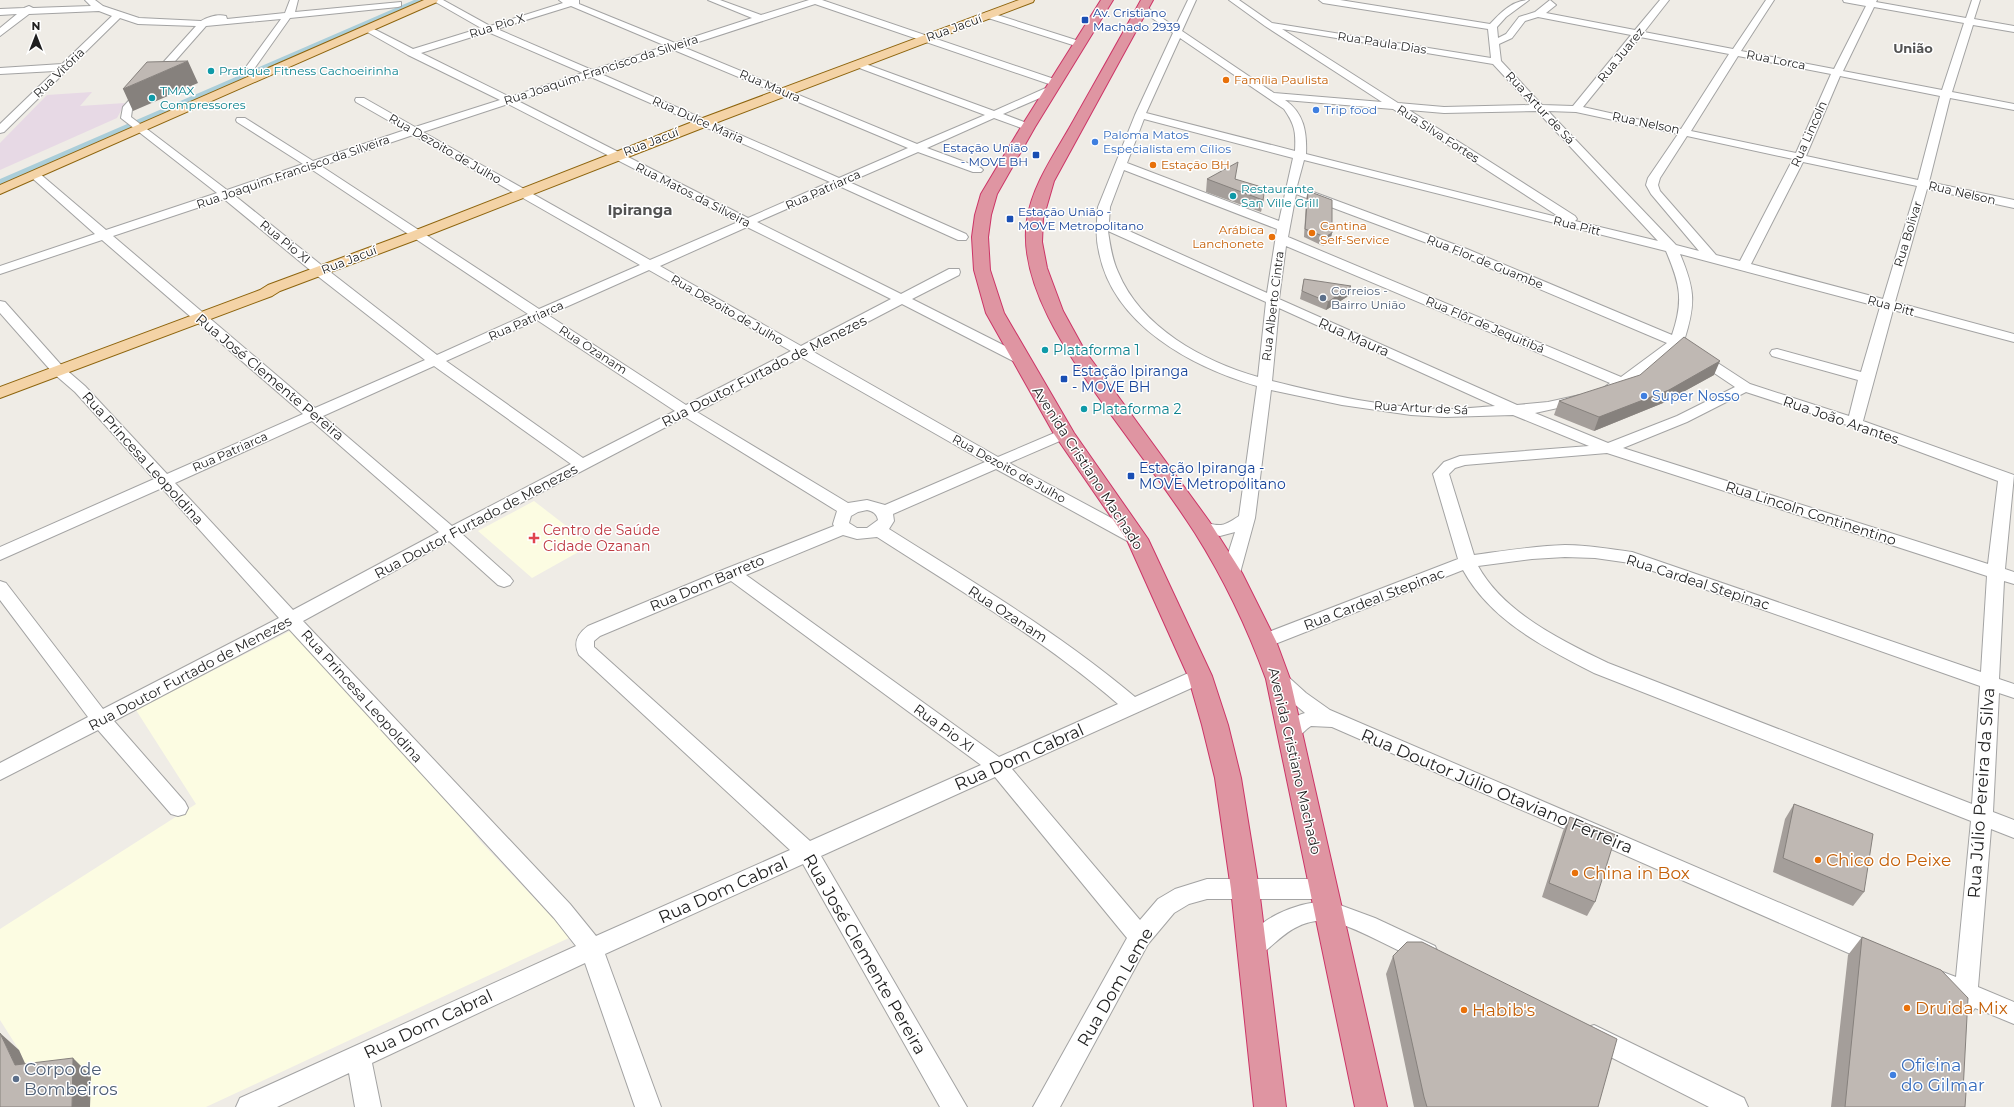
<svg xmlns="http://www.w3.org/2000/svg" width="2014" height="1107" font-family="Montserrat,sans-serif">
<style>
.industrial{fill:#e7d9e5}
.education{fill:#fcfce2}
.lines{fill:none;stroke-linecap:round;stroke-linejoin:round}
.canal{fill:#abced9;fill-rule:evenodd}
.minor-casing{stroke:#a3a3a3;stroke-width:2}
.major-casing{stroke:#8d640d;stroke-width:2}
.highway-casing{stroke:#cc3567;stroke-width:2}
.minor{fill:#fff;fill-rule:evenodd}
.major{fill:#f4d3a6;fill-rule:evenodd}
.highway{fill:#df95a2;fill-rule:evenodd}
.wall{fill:#a49e9a}
.shaded-wall{fill:#86817d}
.building{fill:#bfb8b3;stroke:#86817d}
.transit-dot{fill:#1a4fb4;stroke:#fff;stroke-width:1.5}
.culture-dot{fill:#0f9aa8;stroke:#fff;stroke-width:1.5}
.food-dot{fill:#e8710a;stroke:#fff;stroke-width:1.5}
.shop-dot{fill:#3f7fe0;stroke:#fff;stroke-width:1.5}
.service-dot{fill:#5c6f8a;stroke:#fff;stroke-width:1.5}
.health-dot{fill:#e0444e;stroke:#fff;stroke-width:1.5}
.labels{text-anchor:middle;stroke-width:3;stroke-linejoin:round;paint-order:stroke}
.far-transit-label{font-size:12px;fill:#164399;stroke:#fff;text-anchor:start}
.far-street-label{font-size:12px;fill:#1f1f1f;stroke:#fff}
.far-culture-label{font-size:12px;fill:#0d838f;stroke:#fff;text-anchor:start}
.far-food-label{font-size:12px;fill:#c56008;stroke:#fff;text-anchor:start}
.far-shop-label{font-size:12px;fill:#366cbe;stroke:#fff;text-anchor:start}
.far-service-label{font-size:12px;fill:#4e5e75;stroke:#fff;text-anchor:start}
.far-neighbourhood-label{font-size:13px;font-weight:bold;fill:#525252;stroke:#fff}
.street-label{font-size:14px;fill:#1f1f1f;stroke:#fff}
.culture-label{font-size:14px;fill:#0d838f;stroke:#fff;text-anchor:start}
.transit-label{font-size:14px;fill:#164399;stroke:#fff;text-anchor:start}
.shop-label{font-size:14px;fill:#366cbe;stroke:#fff;text-anchor:start}
.health-label{font-size:14px;fill:#be3a42;stroke:#fff;text-anchor:start}
.far-district-label{font-size:15px;font-weight:bold;fill:#525252;stroke:#fff}
.near-street-label{font-size:17px;fill:#1f1f1f;stroke:#fff}
.near-food-label{font-size:17px;fill:#c56008;stroke:#fff;text-anchor:start}
.near-shop-label{font-size:17px;fill:#366cbe;stroke:#fff;text-anchor:start}
.near-service-label{font-size:17px;fill:#4e5e75;stroke:#fff;text-anchor:start}
</style>
<rect width="100%" height="100%" fill="#efece6"/>
<!-- industrial -->
<path class="industrial" d="M92 92 80 106 125 103 117 118 0 170V143L47 95Z"/>
<!-- education -->
<path class="education" d="M534 501 591 545 532 578 478 531Z
M296 628 386 725 481 842 571 937 206 1107H90L91 1076 34 1083 19 1050 0 1020V929L196 804 136 710Z"/>
<g class="lines">
<!-- canal -->
<path class="canal" d="M414 0H425L0 186V179Z"/>
<!-- minor casing -->
<g class="minor-casing">
<path id="minor" d="M85 0H95L103 6 139 18 201 21C208 17 218 14 226 16L227 19 285 13 290 0H298L295 12 401 2V6L398 7 290 18 254 69 251 70 246 67 281 19 206 26 132 110 131 117 227 190 303 164 237 122 236 120 237 118H245L313 161 405 130 356 102 355 100 356 98H364L415 127 500 100 408 55 362 29 364 27H370L413 49 481 28 432 0H443L490 26 563 3 559 0H579V4L675 43 752 18 708 0H720L761 15 809 0H822L1060 81 1061 83 1060 85H1052L815 4 683 47 917 144 985 115 854 66 852 64 854 62H860L994 111 1048 87H1056L1057 89 1056 91 1003 114 1032 125 1033 127 1032 129H1024L994 118 927 148 981 168 983 170 981 172H973L918 152 849 182 966 234 968 237 966 240H958L839 186 757 222 901 294 949 269H959L960 272 959 275 912 299 1025 356 1027 359 1025 362H1015L902 304 812 351 998 457 1059 431H1069L1072 434 1069 437 1009 463 1143 535 1145 539 1143 543 1137 545 1131 543 996 469 893 514 894 521 889 529C973 582 1059 633 1135 697L1193 671 1200 669 1207 671 1209 676 1207 681 1012 769 1140 920 1158 899 1175 889 1207 879H1324L1332 882 1335 889 1332 896 1324 899H1207L1189 904 1174 913 1148 944 1060 1107H1033L1127 938 995 777 821 856 967 1107H940L803 864 605 954 661 1107H635L585 963 372 1063 381 1107H355L349 1073 277 1107H236L240 1098 576 946 554 918 289 629 114 721 185 802 188 808 185 814 178 816 171 814 98 730 0 780V763L88 717 0 600V581L6 583 103 709 279 618 162 488 0 560V547L154 479 75 392 53 373 0 313V301L5 302 63 367 85 386 167 474 303 414 102 240 0 274V266L95 234 31 177 29 175 31 173H39L106 230 217 193 121 118 123 107 196 26 138 24 120 18 4 132 0 133V124L55 71 0 74V68L62 64 112 16 99 11 29 14 0 36V28L17 14 0 15V9L24 8 29 6 33 8 91 6ZM571 6 666 46 592 70 497 29ZM488 32 583 73 510 97 421 53ZM674 50 908 148 839 178 601 74ZM591 77 830 182 748 218 518 101ZM508 104 738 222 650 260 423 132ZM413 135 640 265 539 309 321 166ZM311 169 528 314 437 355 325 268 234 195ZM224 199 315 274 425 360 315 408 113 236ZM747 227 891 299 801 346 660 266ZM649 270 791 351 686 405 548 315ZM537 320 675 411 583 458 446 361ZM801 357 985 462 885 505 867 500 848 503 697 412ZM434 366 571 464 452 526 323 416ZM685 417 837 511 833 524 834 526 725 569 588 626C577 634 573 643 579 655L790 850 596 936 570 904 303 621 449 541 498 585 504 587 510 585 513 581 510 577 462 534ZM312 421 439 532 293 610 175 483ZM867 510C873 511 877 514 878 520L867 528H857L849 523 851 516 858 512ZM843 535 857 539 877 537C959 590 1044 640 1118 704L999 757 746 575ZM731 581 981 765 810 841 594 647V641L600 636Z
M1188 0H1196L1182 31 1274 93 1382 102 1265 26 1229 0H1239L1272 23 1491 58 1488 29 1323 3 1319 0H1340L1490 24C1501 12 1513 0 1529 0L1506 17 1497 27 1498 38 1506 34 1519 17 1535 12 1550 0 1556 5 1546 13 1635 30 1660 0H1669L1644 32 1733 49 1766 0H1774L1741 51 1834 69 1866 6 1844 2 1843 0H1877L1876 2 1966 18 1972 0H1980L1974 19 2014 26V32L1973 25 1952 92 2014 104V110L1950 98 1929 182 2014 200V208L1927 189 1895 302 2014 334V342L1893 310 1863 421 2014 475 2005 569 2014 572V584L2004 581 1999 679 2014 684V698L1999 693 1993 812 2014 820V838L1991 829 1978 987 2014 1002V1024L1975 1008 1973 1011 1965 1014 1957 1011 1953 1003 1954 999 1932 990 1928 982 1932 974 1940 971 1956 977 1971 821 1594 673C1545 648 1490 620 1463 570L1270 646 1264 648 1258 646 1255 641 1258 636 1458 559 1433 474 1444 462 1460 456 1589 446 1513 415 1445 417 1411 415 1342 405 1271 390 1255 518 1240 573 1237 577 1231 579 1225 577 1222 573 1235 532 1220 536 1195 530 1193 526 1195 522C1204 520 1212 526 1221 525 1228 524 1234 519 1239 516L1257 386C1192 367 1113 325 1099 252 1095 235 1097 223 1098 207L1135 115 1173 33 1138 8 1142 5 1145 6 1175 27ZM1874 7 1964 23 1942 90 1843 71ZM1538 17 1631 35 1573 106 1542 105 1501 61 1499 44 1512 38 1525 21ZM1282 29 1493 64 1531 105 1444 107 1398 103ZM1640 37 1729 54 1681 129 1583 107ZM1180 38 1284 109C1295 125 1296 132 1295 151L1146 113ZM1738 56 1831 74 1796 153 1691 131ZM1840 76 1940 96 1918 180 1806 156ZM1285 100 1393 109 1561 218 1306 154C1307 132 1304 113 1285 100ZM1409 110 1444 113 1537 111 1658 241 1575 221 1577 219 1575 216ZM1548 111 1576 112 1678 134 1648 178 1646 185 1651 194 1699 251 1676 245ZM1144 119 1293 158 1279 221 1127 163ZM1687 136 1793 159 1740 261 1716 255 1660 191 1658 185 1660 178ZM1304 160 1666 251C1680 284 1684 300 1672 335L1467 249 1297 186ZM1803 162 1917 186 1883 299 1751 264ZM1124 170 1277 229 1267 293 1109 222 1110 207ZM1296 194 1459 255 1667 343 1621 377 1288 237ZM1108 231 1266 302 1258 377C1203 361 1141 328 1118 272 1112 259 1110 245 1108 231ZM1286 246 1610 383 1602 389 1604 392C1623 397 1662 360 1677 348L1735 387 1677 416 1608 443 1535 413 1585 402 1587 399 1585 396 1580 395 1548 402 1517 405 1279 299ZM1680 254 1880 307 1861 372 1777 349 1772 350 1770 353 1772 356 1858 380 1849 416 1750 384 1684 341C1696 303 1695 290 1680 254ZM1279 308 1495 406C1479 407 1462 409 1446 409 1388 408 1328 395 1272 381ZM1746 392 1850 426 1998 481 1988 564 1623 448 1687 422ZM1607 453 1987 576 1981 672 1632 552C1610 549 1588 545 1565 545 1534 546 1504 551 1474 555L1449 474 1455 468 1465 465ZM1565 557 1595 558 1630 563 1980 686 1972 804 1608 663C1562 641 1504 613 1478 566L1532 559Z
M988 12 1082 42 1084 44 1082 46H1076L985 17V13Z
M1278 672 1285 674 1306 693 1330 710 1885 948 1888 955 1885 962 1877 965 1869 962 1332 727 1311 726C1300 733 1297 744 1283 739L1280 734C1286 723 1294 716 1305 713L1271 684 1269 679 1271 674Z
M1329 901 1375 918 1435 946 1438 953 1435 960 1427 963C1395 951 1365 931 1332 921 1322 919 1307 922 1299 926 1280 934 1268 953 1252 959L1244 956 1241 949C1255 918 1297 902 1329 901Z
M1594 1025 1744 1098 1748 1107H1709L1585 1044 1582 1036 1585 1028Z"/>
</g>
<!-- major casing -->
<g class="major-casing">
<path id="major" d="M424 0H438L437 2 0 194V185Z
M1019 0H1034L1033 2 710 125 421 238 280 291 272 296 0 398V387L260 290 268 285 411 232 700 119Z"/>
</g>
<!-- highway casing -->
<g class="highway-casing">
<path id="highway" d="M1101 0H1113L1035 127 997 194 991 215 988 237 990 270 1004 313 1074 433 1148 539 1212 676 1228 725 1241 778 1259 889 1286 1107H1254L1231 889 1215 778 1202 725 1188 676 1127 540 1054 434 986 313 974 270 972 237 975 215 981 194 1021 127Z
M1141 0H1153L1054 181 1043 219 1042 242 1047 268 1063 311 1085 351 1209 521 1242 573 1276 641 1290 679 1387 1107H1355L1266 679C1247 627 1224 579 1195 533 1168 491 1138 452 1109 412 1073 361 1017 286 1027 220 1032 186 1054 155 1071 125 1094 84 1118 42 1141 0Z"/>
</g>
<!-- minor -->
<use href="#minor" class="minor"/>
<!-- major -->
<use href="#major" class="major"/>
<!-- highway -->
<use href="#highway" class="highway"/>
</g>
<!-- wall -->
<path class="wall" d="M1207 179H1236L1264 200 1261 212 1206 192Z
M1308 191 1332 233 1330 241 1323 246 1304 237 1306 199Z
M1304 279 1350 295 1326 310 1300 299Z
M1714 375 1663 403 1594 431 1554 415 1559 401Z
M1794 804 1864 892 1853 906 1773 872 1785 819Z
M1570 817 1595 902 1587 916 1542 897 1563 831Z
M1862 937 1963 1091 1965 1107H1831L1848 955Z
M1393 956 1598 1107H1414L1386 974Z"/>
<!-- shaded-wall -->
<path class="shaded-wall" d="M188 61 198 83 133 111 123 89Z
M1332 233 1330 241 1323 246 1325 237Z
M1351 286 1350 295 1326 310 1328 302Z
M1720 361 1714 375 1663 403 1594 431 1599 417Z
M0 1033 19 1050 34 1083 15 1065Z
M73 1058 91 1076 90 1107H72Z"/>
<!-- building -->
<path class="building" d="M188 61 123 89 147 62Z
M1238 162 1235 179 1265 188 1263 200 1207 179Z
M1308 191 1332 200V233L1325 237 1305 229Z
M1304 279 1351 286 1328 302 1302 291Z
M1684 337 1720 361 1669 390 1599 417 1559 401 1640 375Z
M1794 804 1873 834 1864 892 1783 858Z
M1570 817 1616 835 1595 902 1549 883Z
M1862 937 1941 970 1968 998 1963 1091 1966 1092 1965 1107H1845Z
M1407 942H1422L1617 1039 1598 1107H1427L1424 1097 1393 956Z
M0 1033 15 1065 73 1058 72 1107H0Z"/>
<!-- markers -->
<g class="transit-dot">
<rect x="1081" y="16" width="8" height="8" rx="2"/>
<rect x="1032" y="151" width="8" height="8" rx="2"/>
<rect x="1006" y="215" width="8" height="8" rx="2"/>
<rect x="1060" y="375" width="8" height="8" rx="2"/>
<rect x="1127" y="472" width="8" height="8" rx="2"/>
</g>
<g class="culture-dot">
<circle cx="211" cy="71" r="4"/>
<circle cx="152" cy="98" r="4"/>
<circle cx="1233" cy="196" r="4"/>
<circle cx="1045" cy="350" r="4"/>
<circle cx="1084" cy="409" r="4"/>
</g>
<g class="food-dot">
<circle cx="1226" cy="80" r="4"/>
<circle cx="1153" cy="165" r="4"/>
<circle cx="1312" cy="233" r="4"/>
<circle cx="1272" cy="237" r="4"/>
<circle cx="1818" cy="860" r="4"/>
<circle cx="1575" cy="873" r="4"/>
<circle cx="1907" cy="1008" r="4"/>
<circle cx="1464" cy="1010" r="4"/>
</g>
<g class="shop-dot">
<circle cx="1316" cy="110" r="4"/>
<circle cx="1095" cy="142" r="4"/>
<circle cx="1644" cy="396" r="4"/>
<circle cx="1893" cy="1075" r="4"/>
</g>
<g class="service-dot">
<circle cx="1323" cy="298" r="4"/>
<circle cx="16" cy="1079" r="4"/>
</g>
<path class="health-dot" d="M532 532h4v4h4v4h-4v4h-4v-4h-4v-4h4z"/>
<g class="labels">
<!-- far-transit labels -->
<g class="far-transit-label">
<text x="1093" y="17">Av. Cristiano<tspan x="1093" dy="14">Machado 2939</tspan></text>
<text x="1028" y="152" text-anchor="end">Estação União<tspan x="1028" dy="14">- MOVE BH</tspan></text>
<text x="1018" y="216">Estação União -<tspan x="1018" dy="14">MOVE Metropolitano</tspan></text>
</g>
<!-- far-street labels -->
<g class="far-street-label">
<text transform="translate(497 26) rotate(-17)" y="4">Rua Pio X</text>
<text transform="translate(954 28) rotate(-20)" y="4">Rua Jacuí</text>
<text transform="translate(1382 43) rotate(9)" y="4">Rua Paula Dias</text>
<text transform="translate(1621 55) rotate(-51)" y="4">Rua Juarez</text>
<text transform="translate(1776 60) rotate(11)" y="4">Rua Lorca</text>
<text transform="translate(601 70) rotate(-18)" y="4">Rua Joaquim Francisco da Silveira</text>
<text transform="translate(59 73) rotate(-44)" y="4">Rua Vitória</text>
<text transform="translate(770 86) rotate(23)" y="4">Rua Maura</text>
<text transform="translate(1540 108) rotate(47)" y="4">Rua Artur de Sá</text>
<text transform="translate(698 120) rotate(24)" y="4">Rua Dulce Maria</text>
<text transform="translate(1646 123) rotate(12)" y="4">Rua Nelson</text>
<text transform="translate(1438 134) rotate(33)" y="4">Rua Silva Fortes</text>
<text transform="translate(1809 134) rotate(-66)" y="4">Rua Lincoln</text>
<text transform="translate(651 142) rotate(-21)" y="4">Rua Jacuí</text>
<text transform="translate(445 149) rotate(30)" y="4">Rua Dezoito de Julho</text>
<text transform="translate(293 172) rotate(-19)" y="4">Rua Joaquim Francisco da Silveira</text>
<text transform="translate(823 190) rotate(-24)" y="4">Rua Patriarca</text>
<text transform="translate(1962 193) rotate(13)" y="4">Rua Nelson</text>
<text transform="translate(693 195) rotate(27)" y="4">Rua Matos da Silveira</text>
<text transform="translate(1577 226) rotate(14)" y="4">Rua Pitt</text>
<text transform="translate(1908 234) rotate(-73)" y="4">Rua Bolívar</text>
<text transform="translate(285 242) rotate(39)" y="4">Rua Pio XI</text>
<text transform="translate(349 260) rotate(-21)" y="4">Rua Jacuí</text>
<text transform="translate(1485 262) rotate(22)" y="4">Rua Flor de Guambe</text>
<text transform="translate(1273 306) rotate(-83)" y="4">Rua Alberto Cintra</text>
<text transform="translate(1891 306) rotate(15)" y="4">Rua Pitt</text>
<text transform="translate(727 310) rotate(30)" y="4">Rua Dezoito de Julho</text>
<text transform="translate(526 321) rotate(-24)" y="4">Rua Patriarca</text>
<text transform="translate(1485 325) rotate(23)" y="4">Rua Flôr de Jequitibá</text>
<text transform="translate(593 350) rotate(33)" y="4">Rua Ozanam</text>
<text transform="translate(1421 408) rotate(3)" y="4">Rua Artur de Sá</text>
<text transform="translate(230 452) rotate(-24)" y="4">Rua Patriarca</text>
<text transform="translate(1009 469) rotate(29)" y="4">Rua Dezoito de Julho</text>
</g>
<!-- far-culture labels -->
<g class="far-culture-label">
<text x="219" y="75">Pratique Fitness Cachoeirinha</text>
<text x="160" y="95">TMAX<tspan x="160" dy="14">Compressores</tspan></text>
<text x="1241" y="193">Restaurante<tspan x="1241" dy="14">San Ville Grill</tspan></text>
</g>
<!-- far-food labels -->
<g class="far-food-label">
<text x="1234" y="84">Família Paulista</text>
<text x="1161" y="169">Estação BH</text>
<text x="1320" y="230">Cantina<tspan x="1320" dy="14">Self-Service</tspan></text>
<text x="1264" y="234" text-anchor="end">Arábica<tspan x="1264" dy="14">Lanchonete</tspan></text>
</g>
<!-- far-shop labels -->
<g class="far-shop-label">
<text x="1324" y="114">Trip food</text>
<text x="1103" y="139">Paloma Matos<tspan x="1103" dy="14">Especialista em Cílios</tspan></text>
</g>
<!-- far-service labels -->
<g class="far-service-label">
<text x="1331" y="295">Correios -<tspan x="1331" dy="14">Bairro União</tspan></text>
</g>
<!-- far-neighbourhood labels -->
<g class="far-neighbourhood-label">
<text x="1913" y="53">União</text>
</g>
<!-- street labels -->
<g class="street-label">
<text transform="translate(1354 337) rotate(24)" y="5">Rua Maura</text>
<text transform="translate(764 371) rotate(-27)" y="5">Rua Doutor Furtado de Menezes</text>
<text transform="translate(270 377) rotate(40)" y="5">Rua José Clemente Pereira</text>
<text transform="translate(1841 420) rotate(19)" y="5">Rua João Arantes</text>
<text transform="translate(143 458) rotate(48)" y="5">Rua Princesa Leopoldina</text>
<text transform="translate(1088 468) rotate(57)" y="5">Avenida Cristiano Machado</text>
<text transform="translate(1811 513) rotate(18)" y="5">Rua Lincoln Continentino</text>
<text transform="translate(476 521) rotate(-28)" y="5">Rua Doutor Furtado de Menezes</text>
<text transform="translate(1698 582) rotate(18)" y="5">Rua Cardeal Stepinac</text>
<text transform="translate(707 583) rotate(-23)" y="5">Rua Dom Barreto</text>
<text transform="translate(1374 599) rotate(-21)" y="5">Rua Cardeal Stepinac</text>
<text transform="translate(1008 614) rotate(33)" y="5">Rua Ozanam</text>
<text transform="translate(190 673) rotate(-28)" y="5">Rua Doutor Furtado de Menezes</text>
<text transform="translate(362 696) rotate(48)" y="5">Rua Princesa Leopoldina</text>
<text transform="translate(944 728) rotate(36)" y="5">Rua Pio XI</text>
<text transform="translate(1295 761) rotate(77)" y="5">Avenida Cristiano Machado</text>
</g>
<!-- culture labels -->
<g class="culture-label">
<text x="1053" y="355">Plataforma 1</text>
<text x="1092" y="414">Plataforma 2</text>
</g>
<!-- transit labels -->
<g class="transit-label">
<text x="1072" y="376">Estação Ipiranga<tspan x="1072" dy="16">- MOVE BH</tspan></text>
<text x="1139" y="473">Estação Ipiranga -<tspan x="1139" dy="16">MOVE Metropolitano</tspan></text>
</g>
<!-- shop labels -->
<g class="shop-label">
<text x="1652" y="401">Super Nosso</text>
</g>
<!-- health labels -->
<g class="health-label">
<text x="543" y="535">Centro de Saúde<tspan x="543" dy="16">Cidade Ozanan</tspan></text>
</g>
<!-- far-district labels -->
<g class="far-district-label">
<text x="640" y="215">Ipiranga</text>
</g>
<!-- near-street labels -->
<g class="near-street-label">
<text transform="translate(1019 757) rotate(-24)" y="6">Rua Dom Cabral</text>
<text transform="translate(1497 791) rotate(23)" y="6">Rua Doutor Júlio Otaviano Ferreira</text>
<text transform="translate(1981 793) rotate(-86)" y="6">Rua Júlio Pereira da Silva</text>
<text transform="translate(723 890) rotate(-24)" y="6">Rua Dom Cabral</text>
<text transform="translate(865 954) rotate(60)" y="6">Rua José Clemente Pereira</text>
<text transform="translate(1115 987) rotate(-60)" y="6">Rua Dom Leme</text>
<text transform="translate(428 1024) rotate(-25)" y="6">Rua Dom Cabral</text>
</g>
<!-- near-food labels -->
<g class="near-food-label">
<text x="1826" y="866">Chico do Peixe</text>
<text x="1583" y="879">China in Box</text>
<text x="1915" y="1014">Druida Mix</text>
<text x="1472" y="1016">Habib's</text>
</g>
<!-- near-shop labels -->
<g class="near-shop-label">
<text x="1901" y="1071">Oficina<tspan x="1901" dy="20">do Gilmar</tspan></text>
</g>
<!-- near-service labels -->
<g class="near-service-label">
<text x="24" y="1075">Corpo de<tspan x="24" dy="20">Bombeiros</tspan></text>
</g>
</g>
<!-- north arrow -->
<g transform="translate(36 36)" stroke="#ffffff" stroke-width="3" paint-order="stroke">
<path d="M0-3L7 15L0 10L-7 15Z" fill="#1f1f1f"/>
<text y="-6" font-size="11" font-weight="bold" text-anchor="middle" fill="#1f1f1f">N</text>
</g>
</svg>
